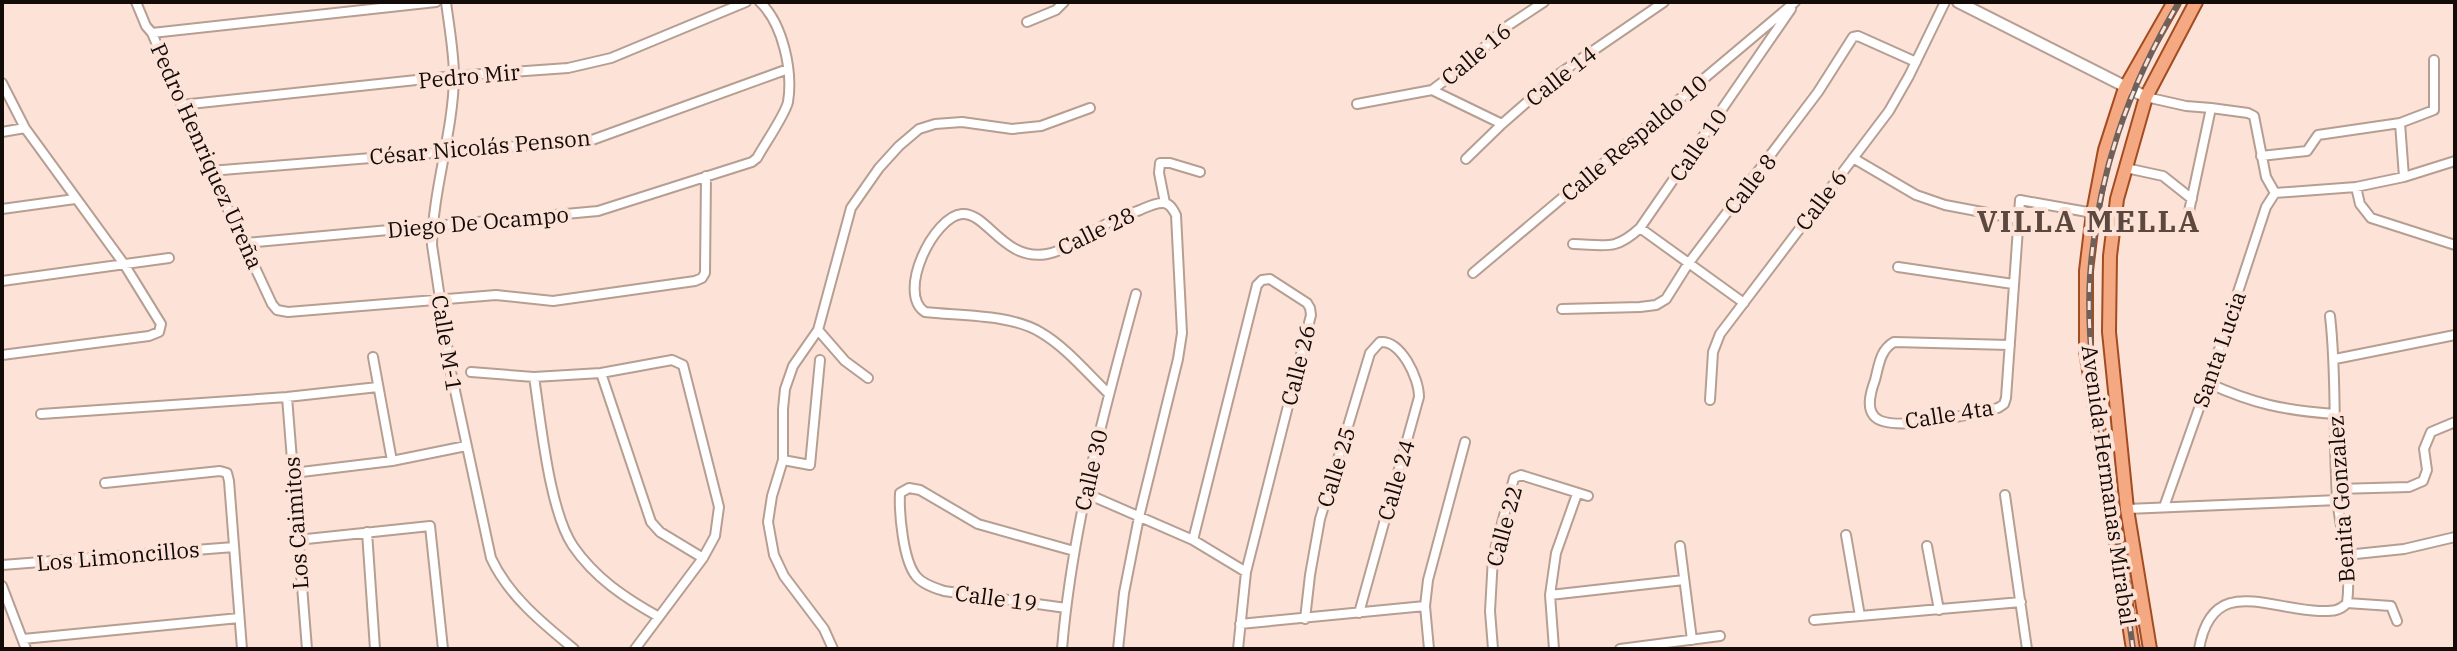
<svg xmlns="http://www.w3.org/2000/svg" width="2457" height="651" font-family="'IBM Plex Serif',serif">
<style>
.lines{fill:none;stroke-linecap:round;stroke-linejoin:round}
.minor-casing{stroke:#b69e93;stroke-width:12}
.tertiary-casing{stroke:#b69e93;stroke-width:14}
.primary-casing{stroke:#a24c21;stroke-width:16}
.minor{stroke:#fff;stroke-width:8}
.tertiary{stroke:#fff;stroke-width:10}
.primary{stroke:#f5a982;stroke-width:12}
.rail-casing{stroke:#6f605a;stroke-width:6}
.rail{stroke:#fce2d7;stroke-width:3;stroke-dasharray:9;stroke-linecap:butt}
.labels{text-anchor:middle;stroke-width:8;stroke-linejoin:round;paint-order:stroke}
.street-label{font-size:22px;fill:#130b08;stroke:#fce2d7}
.district-label{font-size:30px;font-weight:bold;letter-spacing:2px;fill:#5d483f;stroke:#fce2d7}
</style>
<rect width="100%" height="100%" fill="#fce2d7"/>
<g class="lines">
<!-- minor casing -->
<g class="minor-casing">
<path id="minor" d="M136 2 146 26 152 33 210 171 272 304 277 310 288 312 496 295 553 301 695 281 702 278 705 273 706 176
M446 2C449 26 454 52 454 77 453 133 433 189 432 245L451 372 491 558C508 595 542 623 574 649
M1027 22 1056 10 1064 2
M152 33 436 2
M2 83 25 128 124 264 161 324 159 332 149 336 2 355
M1432 90 1502 124
M2146 97 2186 106 2211 108
M1357 104 1432 90 1460 69 1509 25 1544 2
M181 105 454 76 568 68 611 58 746 2
M2 132 25 128
M2261 156 2307 151 2318 135 2400 123
M1853 158 1916 195 1945 205 2019 219
M1466 159 1502 124 1559 74 1664 2
M2126 168 2163 176 2192 199
M210 171 592 140 788 69
M2404 177 2400 123 2434 110V60
M2356 187 2360 204 2371 218 2455 245
M2275 193 2356 187 2404 177 2455 161
M1165 203 1159 173 1160 163H1170L1200 172
M2 209 75 199
M2188 216 2211 108 2248 113 2254 116 2266 177 2275 193
M1640 228 1744 303
M245 243 598 211 752 162 757 158C764 145 785 115 788 102 793 71 783 24 760 2
M1573 244C1606 245 1615 251 1640 228L1791 9
M1898 267 2013 284
M1473 273 1795 2
M2 281 169 258
M1562 309 1640 307 1656 305 1666 299 1688 264 1818 92 1853 37 1858 36 1916 62
M818 330 845 361 868 378
M2010 345 1894 342C1880 350 1879 365 1875 380 1871 391 1866 407 1874 416 1890 435 1975 413 1998 408L2004 404 2006 398 2020 200 2093 213
M373 357 392 461
M2335 359 2455 335
M471 372 534 377 601 373 672 360 683 365 719 507 715 536 703 558 635 649
M601 373 651 522 660 532 703 558
M534 377C541 422 549 510 573 546 595 578 625 598 659 617
M2208 383C2254 404 2283 410 2334 414
M1109 394C1087 373 1066 347 1040 332 1010 314 960 316 925 312 896 293 934 216 962 214 987 212 1004 262 1047 254 1068 250 1087 234 1106 224 1117 218 1129 214 1140 210 1147 207 1156 202 1164 203 1171 204 1173 210 1176 215L1182 333 1178 359 1139 517 1124 593 1118 649
M287 397 307 649
M1710 400 1713 352 1720 334 1889 111 1909 76 1945 2
M41 414 287 397 378 387
M783 460 810 465 820 360
M293 473 392 461 466 446
M105 483 220 471 227 473 229 481 242 649
M2337 489 2409 487 2423 481 2427 470 2424 449 2431 432 2455 422
M1085 493 1193 540 1246 572
M2005 495 2027 649
M2164 507 2208 383 2266 207 2275 193
M2127 509 2338 500
M367 532 375 649
M1846 535 1860 616
M297 540 430 526 443 649
M1193 540 1257 285 1262 280 1270 279 1307 303 1310 308 1311 315 1246 572 1238 649
M1680 546 1692 640
M1927 546 1939 610
M2346 555 2404 549 2455 537
M2 565 234 547
M2 586 26 649
M1550 595 1684 580
M2347 603 2391 606 2397 621
M1066 608 944 591C935 588 922 584 916 576 903 560 899 513 900 493L909 488 920 490 978 524 1074 551
M1305 619 1310 575 1320 519 1370 353 1380 342C1401 340 1419 378 1419 397L1359 613
M1814 620 2021 602
M1240 624 1425 606
M23 639 239 618
M833 649 824 629 784 576 774 555 768 522 772 496 783 460V409L785 389 793 366 818 330 851 208 879 168 899 146 919 129 935 124 962 122 1012 129 1041 126 1090 108
M1062 649C1072 528 1104 411 1136 294
M1429 649 1425 606 1428 580 1465 442
M1493 649 1490 611 1493 557 1514 478 1521 475 1588 496
M1554 649 1550 595 1556 553 1577 494
M1620 649 1720 636
M2199 649C2212 574 2267 609 2319 611 2331 611 2339 612 2347 603 2352 567 2340 532 2337 497 2333 436 2337 376 2330 316"/>
</g>
<!-- tertiary casing -->
<g class="tertiary-casing">
<path id="tertiary" d="M1958 2 2146 97"/>
</g>
<!-- primary casing -->
<g class="primary-casing">
<path id="primary" d="M2133 649 2086 351V271L2093 213 2105 150 2125 88 2174 2
M2150 649 2127 509 2109 332 2110 256 2117 199 2146 97 2196 2"/>
</g>
<!-- minor -->
<use href="#minor" class="minor"/>
<!-- tertiary -->
<use href="#tertiary" class="tertiary"/>
<!-- primary -->
<use href="#primary" class="primary"/>
<!-- rail casing -->
<g class="rail-casing">
<path id="rail" d="M2133 649C2125 589 2116 529 2107 469 2097 405 2086 341 2090 276 2097 175 2128 88 2179 2"/>
</g>
<!-- rail -->
<use href="#rail" class="rail"/>
</g>
<g class="labels">
<!-- street labels -->
<g class="street-label">
<text transform="translate(1476 54) rotate(-40)" y="8">Calle 16</text>
<text transform="translate(469 76) rotate(-5)" y="8">Pedro Mir</text>
<text transform="translate(1561 76) rotate(-38)" y="8">Calle 14</text>
<text transform="translate(1634 138) rotate(-40)" y="8">Calle Respaldo 10</text>
<text transform="translate(1698 145) rotate(-55)" y="8">Calle 10</text>
<text transform="translate(480 147) rotate(-5)" y="8">César Nicolás Penson</text>
<text transform="translate(207 156) rotate(66)" y="8">Pedro Henriquez Ureña</text>
<text transform="translate(1750 184) rotate(-52)" y="8">Calle 8</text>
<text transform="translate(1821 200) rotate(-53)" y="8">Calle 6</text>
<text transform="translate(478 222) rotate(-5)" y="8">Diego De Ocampo</text>
<text transform="translate(1096 231) rotate(-26)" y="8">Calle 28</text>
<text transform="translate(447 343) rotate(81)" y="8">Calle M-1</text>
<text transform="translate(2219 349) rotate(-71)" y="8">Santa Lucia</text>
<text transform="translate(1298 365) rotate(-76)" y="8">Calle 26</text>
<text transform="translate(1949 414) rotate(-9)" y="8">Calle 4ta</text>
<text transform="translate(1336 467) rotate(-73)" y="8">Calle 25</text>
<text transform="translate(1091 470) rotate(-77)" y="8">Calle 30</text>
<text transform="translate(1396 480) rotate(-74)" y="8">Calle 24</text>
<text transform="translate(2109 485) rotate(82)" y="8">Avenida Hermanas Mirabal</text>
<text transform="translate(2341 499) rotate(-94)" y="8">Benita Gonzalez</text>
<text transform="translate(296 523) rotate(-94)" y="8">Los Caimitos</text>
<text transform="translate(1504 526) rotate(-75)" y="8">Calle 22</text>
<text transform="translate(118 556) rotate(-5)" y="8">Los Limoncillos</text>
<text transform="translate(996 598) rotate(8)" y="8">Calle 19</text>
</g>
<!-- district labels -->
<g class="district-label">
<text x="2089" y="232">VILLA MELLA</text>
</g>
</g>
<!-- border -->
<rect width="2457" height="651" fill="none" stroke="#130b08" stroke-width="8"/>
</svg>
